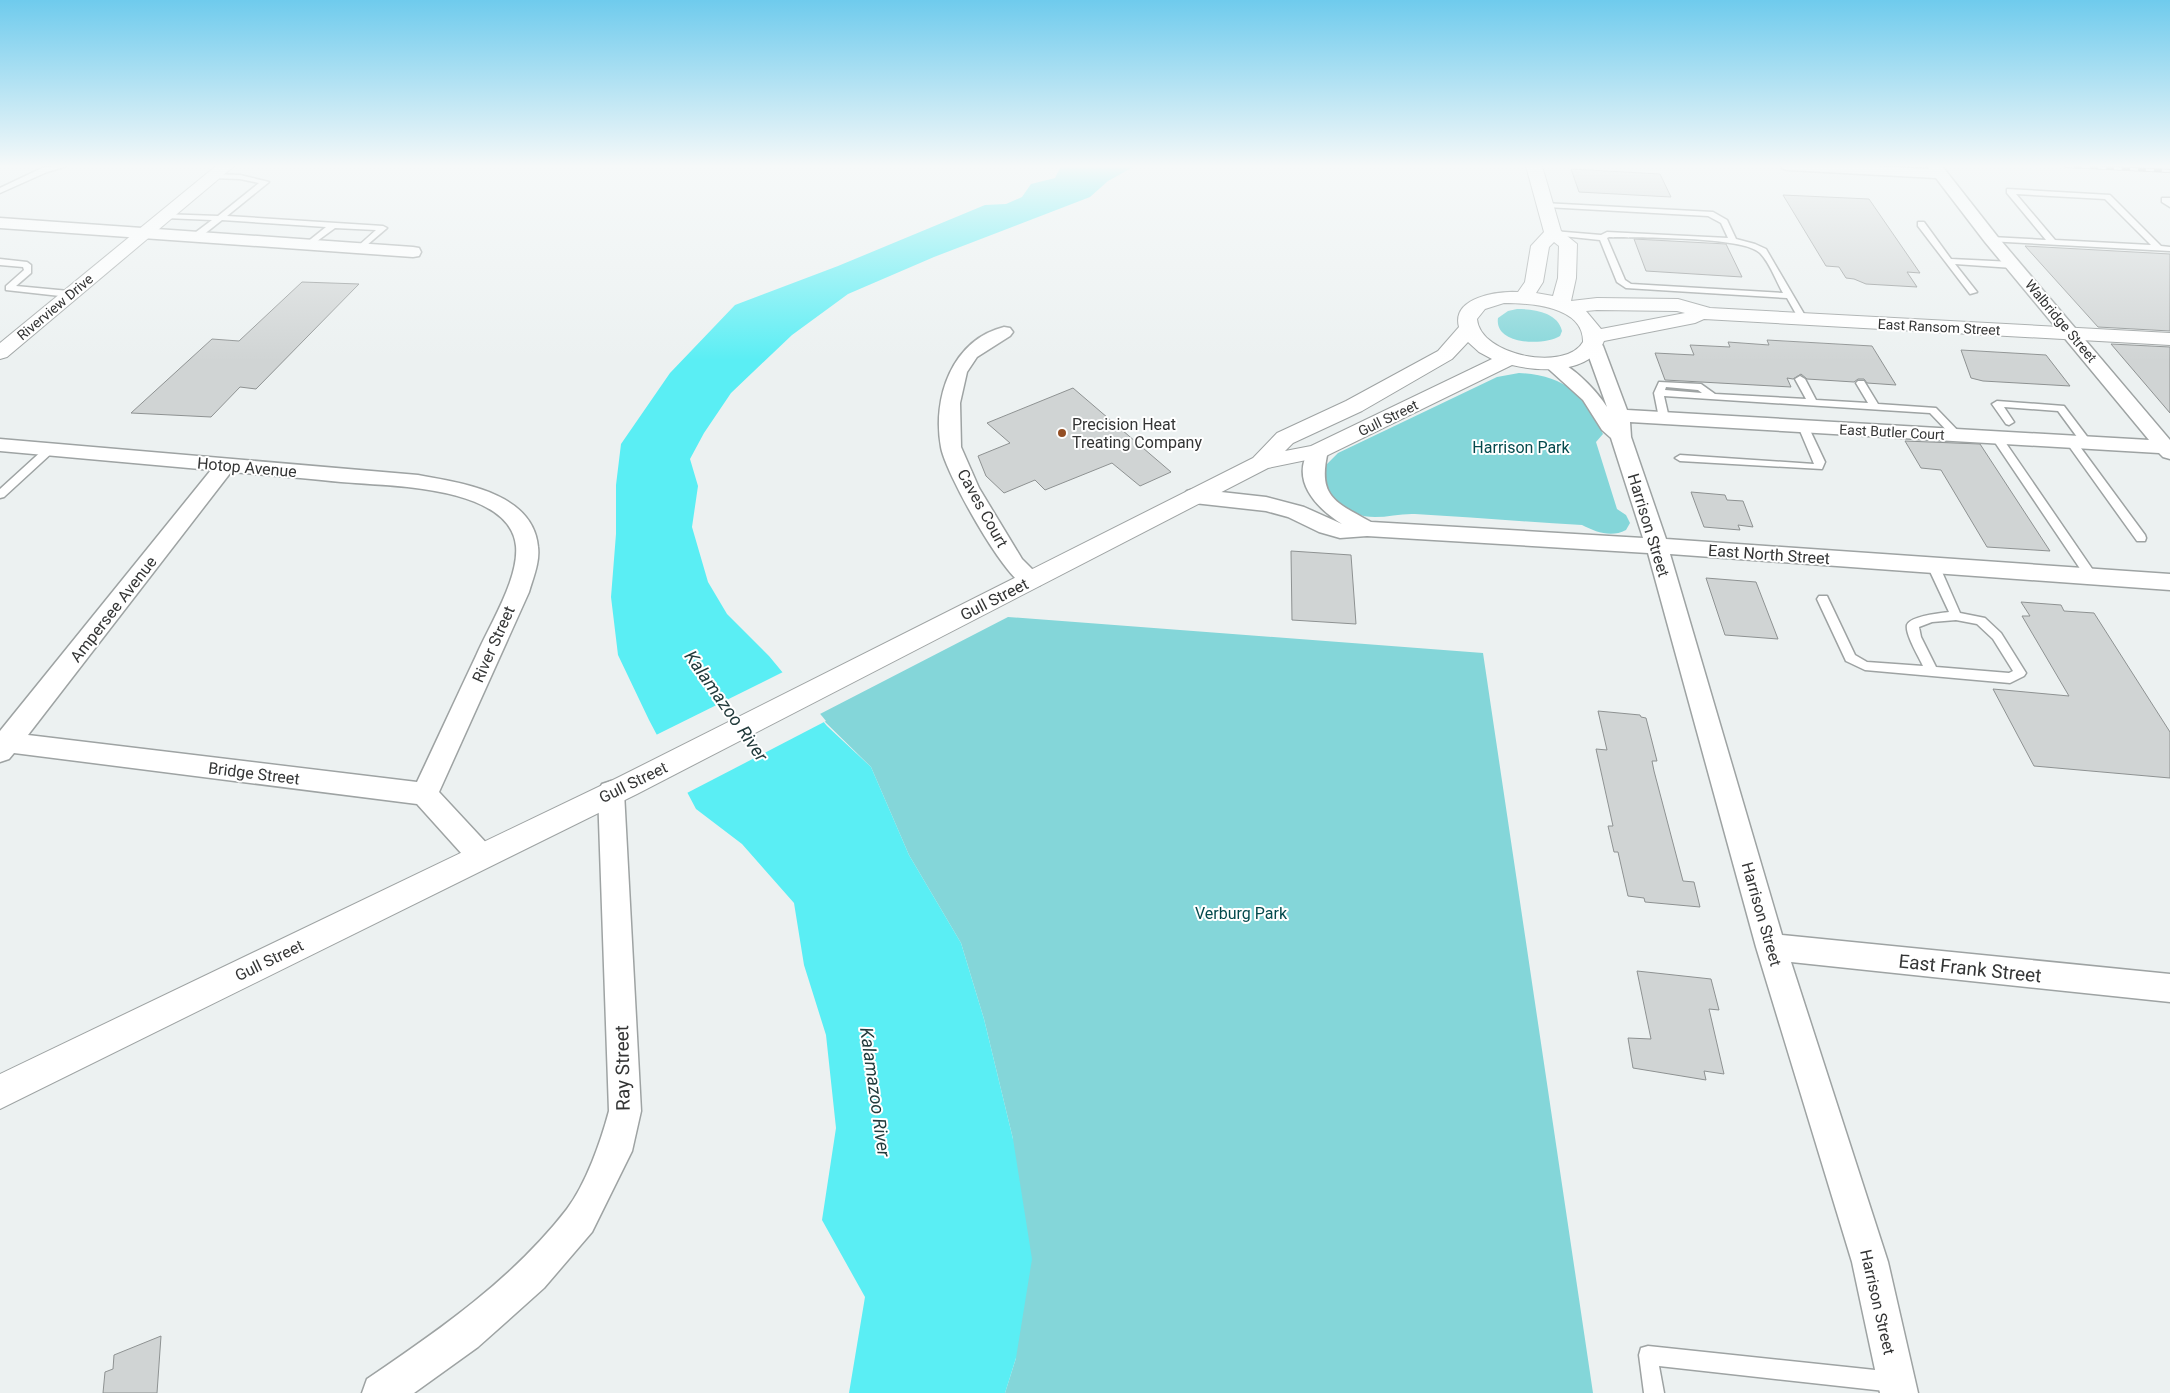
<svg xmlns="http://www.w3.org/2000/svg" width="2170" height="1393" font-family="Roboto,sans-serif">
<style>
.green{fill:#84d6d9}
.water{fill:#5aeef4}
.pier{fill:#ecf1f1}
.building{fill:#d0d4d4;stroke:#8e9292}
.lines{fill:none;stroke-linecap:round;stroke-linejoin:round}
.service-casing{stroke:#9ea3a3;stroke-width:3}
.minor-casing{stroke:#9ea3a3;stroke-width:3}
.tertiary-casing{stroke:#9ea3a3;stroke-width:2}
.primary-casing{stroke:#9ea3a3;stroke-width:2}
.service{fill:#fff;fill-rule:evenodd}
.minor{fill:#fff;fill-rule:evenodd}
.tertiary{fill:#fff;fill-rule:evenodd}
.primary{fill:#fff;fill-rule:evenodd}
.rail-casing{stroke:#494b4b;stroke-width:4}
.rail{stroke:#fff;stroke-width:2.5;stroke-dasharray:8;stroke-linecap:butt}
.poi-dot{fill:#934e24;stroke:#fff;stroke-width:2}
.labels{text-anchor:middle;stroke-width:4;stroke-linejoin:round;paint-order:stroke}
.far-street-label{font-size:14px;fill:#343535;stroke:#fff}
.poi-label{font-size:16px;fill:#343535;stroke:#fff;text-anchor:start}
.park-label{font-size:16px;fill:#044a4d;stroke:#fff}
.street-label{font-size:16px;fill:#343535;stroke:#fff}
.water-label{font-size:18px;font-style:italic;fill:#223b3c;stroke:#fff}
.near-street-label{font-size:19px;fill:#343535;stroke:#fff}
</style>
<rect width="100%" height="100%" fill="#ecf1f1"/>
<!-- green -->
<path class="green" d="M1517 309C1533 309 1558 312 1562 331L1560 336C1544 346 1494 345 1498 318L1508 311Z
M1519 373C1563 375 1586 394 1603 434L1596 442 1617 509 1626 515 1630 523 1626 530C1611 538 1596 532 1582 525 1527 522 1471 517 1415 514 1395 513 1374 522 1355 513 1333 504 1324 489 1325 466L1338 453 1497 377Z
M1008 617 1483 653 1593 1393H1005L1016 1358 1013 1139 984 1019 961 943 909 855 871 767 818 715Z"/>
<!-- water -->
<path class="water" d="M1061 166H1135L1108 181 1090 197 934 257 848 294 792 335 731 393 704 433 690 459 698 486 692 527 708 582 727 614 769 656 827 726 871 767 909 855 961 943 984 1019 1013 1139 1032 1259 1016 1358 1005 1393H849L865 1297 822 1220 836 1128 826 1035 804 965 794 903 742 844 696 809 649 720 618 655 611 597 616 534V485L621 444 670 373 735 305 838 266 985 205 1006 204 1022 197 1031 184 1055 178Z"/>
<!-- pier -->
<path class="pier" d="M785 671 826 721 685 794 654 736Z"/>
<!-- building -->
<path class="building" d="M1571 169 1660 174 1671 197 1579 192Z
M1783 195 1869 199 1920 273 1907 272 1917 287 1866 284 1854 279 1846 278 1839 267 1826 266Z
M1634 239 1726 244 1742 277 1646 271Z
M2025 246 2170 254V331L2098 327Z
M302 282 359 284 256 389 240 387 211 417 131 413 212 339 239 341Z
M1767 340 1872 346 1896 385 1867 383 1864 379H1858L1854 382 1807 379 1801 374 1793 379 1787 378 1791 387 1665 380 1655 353 1694 355 1690 345 1730 347 1728 342 1769 345Z
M2111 344 2170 347V413Z
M1961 350 2046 355 2070 386 1983 381 1971 378Z
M1073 388 1171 472 1140 486 1112 463 1045 490 1035 480 1004 493 986 476 978 456 1010 443 987 423Z
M1905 441 1980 444 2050 551 1987 547 1941 470 1921 468Z
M1691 492 1725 495 1727 500 1743 501 1753 527 1738 525 1740 530 1704 527Z
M1291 551 1351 555 1356 624 1292 620Z
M1706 578 1756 582 1778 639 1725 635Z
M2021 602 2061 605 2064 611 2094 613 2170 732V778L2034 766 1993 689 2069 696 2022 616H2030Z
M1598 711 1640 715 1641 717 1646 718 1657 761H1652L1654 771 1683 881 1694 882 1700 907 1645 902 1644 898 1628 896 1618 852H1614L1608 826H1613L1596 749 1607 750Z
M1637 971 1711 979 1719 1010 1709 1009 1724 1074 1704 1071 1706 1080 1633 1068 1628 1038 1651 1039Z
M161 1336 157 1393H103L105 1372 113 1369 114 1355Z"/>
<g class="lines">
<!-- service casing -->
<g class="service-casing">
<path id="service" d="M54 166H67L47 172 0 193V188L42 168Z
M210 174 240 175 269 182 227 216 383 226 387 228 360 251H357V247L376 230 335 228 309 247H306V243L326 227 222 220 198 239H192V235L212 220 165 218 161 216 162 214 218 216 259 183 240 179 213 178 209 176Z
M2007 189 2110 195 2161 246 2170 247V251L1988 241 1987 239 1991 237 2046 240 2007 193ZM2016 194 2105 199 2151 245 2055 240Z
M2162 198H2170V207L2162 202Z
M1543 203 1713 212 1727 220 1736 239 1755 244 1766 249 1807 319 1800 321 1787 298 1626 288 1617 282 1600 240 1553 235 1549 233 1553 231 1601 235 1607 232 1728 238 1721 223 1708 216 1546 207H1543ZM1609 237C1637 238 1743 236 1760 253 1770 263 1776 281 1783 293L1631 284 1625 280 1607 238Z
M1918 222H1924L1951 259 2013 262 2017 265 2013 268 1955 264 1977 292 1970 294 1918 226Z
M0 259 27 262 31 265V273L16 286 69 291 73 294 69 297 6 290V286L24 270 23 267 0 265Z
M1800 376 1805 379 1816 400 1868 403 1856 383 1858 381H1864L1878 404 1936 408 1963 436 1962 438H1954L1930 413 1664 396 1669 418 1664 421 1659 418 1654 393 1659 382 1701 384 1715 394 1806 399 1795 379ZM1666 387 1698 390 1702 393 1665 390Z
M1997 401 2064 406 2092 443 2091 445H2083L2058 411 2004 407 2014 422 2009 425 2006 424 1992 404Z
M1803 423 1808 426 1825 462 1822 469 1680 461 1675 458 1680 455 1814 464 1798 426Z
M1997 435 2001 436 2095 573 2097 576 2095 579H2087L1992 438Z
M2071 439 2075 440 2145 535 2146 538 2145 541H2137L2066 442Z
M49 447 53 448V452L4 497 0 498V489L45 448Z
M1933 561 1939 565 1960 613 1985 618 2001 633 2026 673 2024 676 2010 683 1865 670 1846 661 1817 599 1819 596H1827L1855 655 1867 662 1923 666C1919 657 1905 634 1907 625 1910 616 1941 613 1949 612L1927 565ZM1956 620 1977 624 1993 639 2013 671 2009 673 1936 667 1921 637 1919 627 1932 622Z
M1648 1346 1894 1372 1901 1375 1904 1382 1901 1389 1894 1392 1659 1366 1664 1393H1644L1639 1355 1641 1348Z"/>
</g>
<!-- minor casing -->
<g class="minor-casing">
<path id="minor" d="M1781 166H1869L1929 169 1927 166H1942L1997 236 2170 440V459L2163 457 2159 453 1630 422 1631 437 1666 539 2170 574V590L1670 554 1782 935 2170 974V1002L1791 962 1888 1262 1918 1393H1880L1852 1262 1756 947 1648 553 1367 536 1340 538 1319 532 1288 517 1266 511 1194 503 1187 501 1183 496 1187 491 1194 489 1266 497 1304 507 1342 524C1315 507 1289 479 1311 447L1318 445 1325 447 1328 451C1317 497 1335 502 1371 522L1643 538 1611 438 1602 430 1583 400 1542 363 1544 359C1563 354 1597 391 1607 407L1585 346 1588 342H1600L1603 346 1627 410 2149 440 1985 242 1936 178 1788 170 1783 169Z
M0 218 413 247 419 248 421 252 419 256 413 257 0 228Z
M1004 327 1010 328 1013 332 1010 336 977 357 967 372 960 403 961 447 979 488 1022 559 1043 580 1040 585C1035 587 1031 588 1025 586 1003 576 945 472 941 447 932 398 952 340 1004 327Z
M0 439 418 475C461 483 533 492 538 547 540 562 533 578 529 592L439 792 491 848 495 856 491 864 481 868 471 864 417 804 14 753 9 759 0 762V731L211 470 0 451ZM231 472C268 475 304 478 341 482 386 486 510 485 516 546 519 579 489 626 476 656 456 698 437 740 417 782L28 735Z
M611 781 620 784 624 792 641 1111 632 1151 592 1232 544 1288 478 1347 414 1393H362L367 1379C439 1330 513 1279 567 1209 586 1184 601 1141 609 1111L598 792 602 784Z"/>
</g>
<!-- tertiary casing -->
<g class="tertiary-casing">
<path id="tertiary" d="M1526 166H1542L1561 231 1577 244 1576 278 1571 301 1597 298 1678 299 1710 308 2170 333V345L1704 319 1695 323 1604 341C1590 374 1541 372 1512 365L1326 456 1268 468 637 794 0 1109V1074L617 778 1253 458 1277 433 1346 401 1438 351 1459 327C1451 297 1498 291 1518 292L1525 282 1531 246 1544 232ZM1554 242 1559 246 1558 278 1553 296 1536 293 1543 282 1549 247ZM1504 303C1530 303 1584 306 1583 342 1566 372 1480 356 1477 319L1485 309ZM1597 310 1677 311 1685 313 1601 329 1586 311ZM1468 342 1479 352 1492 359 1311 446 1285 451 1293 443 1362 411 1452 359Z"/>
</g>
<!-- primary casing -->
<g class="primary-casing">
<path id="primary" d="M216 166H234L7 357 0 359V343Z"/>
</g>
<!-- service -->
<use href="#service" class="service"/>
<!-- minor -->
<use href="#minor" class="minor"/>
<!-- tertiary -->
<use href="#tertiary" class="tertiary"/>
<!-- primary -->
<use href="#primary" class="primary"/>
<!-- rail casing -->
<g class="rail-casing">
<path id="rail" d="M2066 166 2170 171"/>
</g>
<!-- rail -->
<use href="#rail" class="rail"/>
</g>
<!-- sky -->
<linearGradient id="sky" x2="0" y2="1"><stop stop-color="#6fcbed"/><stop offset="0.46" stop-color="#f6f9f9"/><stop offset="1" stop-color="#f6f9f9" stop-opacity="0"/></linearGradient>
<rect width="2170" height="361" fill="url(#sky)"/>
<!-- markers -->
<circle class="poi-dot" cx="1062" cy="433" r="5"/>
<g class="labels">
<!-- far-street labels -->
<g class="far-street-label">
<text transform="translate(55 307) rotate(-40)" y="5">Riverview Drive</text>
<text transform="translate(2061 321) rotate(50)" y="5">Walbridge Street</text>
<text transform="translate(1939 327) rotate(3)" y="5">East Ransom Street</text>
<text transform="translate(1388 418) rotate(-26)" y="5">Gull Street</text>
<text transform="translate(1892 432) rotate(3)" y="5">East Butler Court</text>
</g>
<!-- poi labels -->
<g class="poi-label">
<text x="1072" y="430">Precision Heat<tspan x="1072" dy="18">Treating Company</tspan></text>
</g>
<!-- park labels -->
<g class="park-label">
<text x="1521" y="453">Harrison Park</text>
<text x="1241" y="919">Verburg Park</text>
</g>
<!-- street labels -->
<g class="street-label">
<text transform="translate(247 467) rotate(5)" y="6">Hotop Avenue</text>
<text transform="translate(983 508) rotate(61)" y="6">Caves Court</text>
<text transform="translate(1649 525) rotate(73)" y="6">Harrison Street</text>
<text transform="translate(1769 554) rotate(4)" y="6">East North Street</text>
<text transform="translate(994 599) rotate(-27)" y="6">Gull Street</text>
<text transform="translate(113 609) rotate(-52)" y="6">Ampersee Avenue</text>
<text transform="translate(493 644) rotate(-66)" y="6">River Street</text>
<text transform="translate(254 773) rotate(7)" y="6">Bridge Street</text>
<text transform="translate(633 782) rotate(-26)" y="6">Gull Street</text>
<text transform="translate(1762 914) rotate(74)" y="6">Harrison Street</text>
<text transform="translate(269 960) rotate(-26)" y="6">Gull Street</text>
<text transform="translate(1878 1302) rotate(77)" y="6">Harrison Street</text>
</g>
<!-- water labels -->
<g class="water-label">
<text transform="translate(726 706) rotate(55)" y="6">Kalamazoo River</text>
<text transform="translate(875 1092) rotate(82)" y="6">Kalamazoo River</text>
</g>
<!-- near-street labels -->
<g class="near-street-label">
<text transform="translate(1970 968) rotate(6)" y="7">East Frank Street</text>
<text transform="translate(622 1068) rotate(-91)" y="7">Ray Street</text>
</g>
</g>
</svg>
